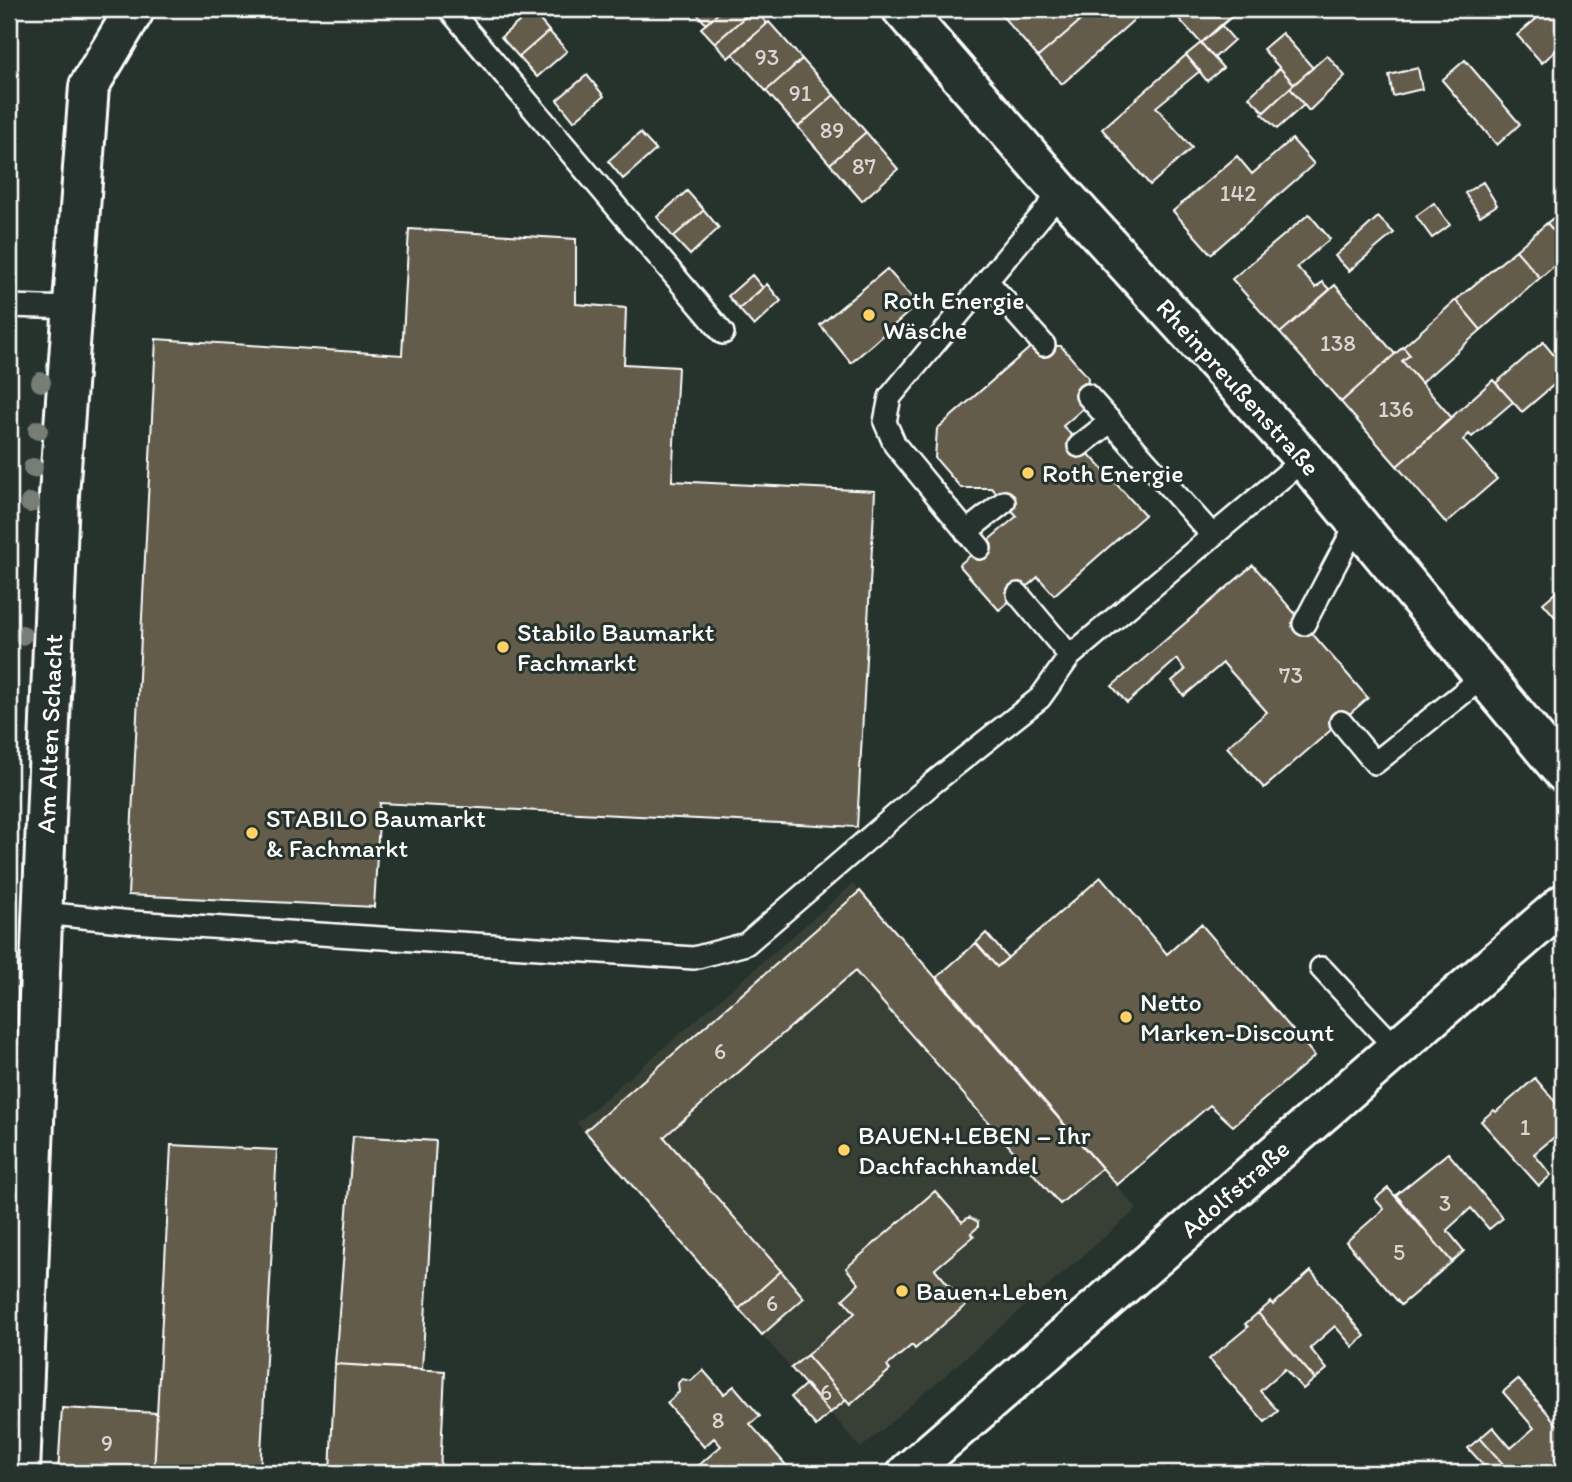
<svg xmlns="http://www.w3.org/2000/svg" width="1572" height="1482" font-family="Itim,sans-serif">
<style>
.built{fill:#393f36}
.building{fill:#645c4c;stroke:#fff;stroke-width:2}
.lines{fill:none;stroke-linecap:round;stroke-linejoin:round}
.lane-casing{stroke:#fff;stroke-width:26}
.street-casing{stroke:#fff;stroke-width:44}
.primary-casing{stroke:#fff;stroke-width:44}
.lane{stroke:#26332d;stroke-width:21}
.street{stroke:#26332d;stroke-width:38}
.primary{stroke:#26332d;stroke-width:38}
.tree{fill:#767e74}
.poi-dot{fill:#ffd166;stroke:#26332d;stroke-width:2.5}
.labels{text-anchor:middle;stroke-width:6;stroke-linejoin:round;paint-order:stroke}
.number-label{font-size:23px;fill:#d8d6d2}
.poi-label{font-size:26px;fill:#fff;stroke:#26332d;text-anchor:start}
.street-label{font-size:26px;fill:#fff;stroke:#26332d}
</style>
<rect width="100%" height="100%" fill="#26332d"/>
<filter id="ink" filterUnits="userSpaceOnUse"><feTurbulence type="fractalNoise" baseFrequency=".0143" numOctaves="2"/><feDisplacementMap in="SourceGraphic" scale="14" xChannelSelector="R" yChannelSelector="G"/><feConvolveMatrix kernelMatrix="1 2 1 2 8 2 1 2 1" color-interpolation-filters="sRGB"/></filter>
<g filter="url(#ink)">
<!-- built -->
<path class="built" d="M853 884 1137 1209 861 1448 577 1123Z"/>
<!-- building -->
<path class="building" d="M693 9H723L706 24Z
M723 9H754L715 43 701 28Z
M754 9 767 23 728 58 715 43Z
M996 9H1094L1038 57Z
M1094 9H1146L1062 84 1038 57Z
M1170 9H1232L1236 13 1201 43Z
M1548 9H1563V44L1542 63 1517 35Z
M532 11 549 31 519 57 501 37Z
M769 22 802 59 766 91 733 54Z
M1221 25 1234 40 1214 58 1201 43Z
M549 31 567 51 537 77 519 57Z
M1282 33 1313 68 1294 84 1263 49Z
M1201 43 1223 68 1207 81 1186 55Z
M1186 55 1200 71 1156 107 1192 148 1150 185 1102 129Z
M1327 55 1345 76 1309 111 1290 88Z
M802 59 834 95 798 127 766 91Z
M1465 60 1520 124 1497 145 1442 80Z
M1280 68 1294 84 1264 112 1249 97Z
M1418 68 1422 89 1393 96 1389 75Z
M587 75 604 96 574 121 557 100Z
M1290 88 1304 105 1277 129 1262 114Z
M834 95 866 132 830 164 798 127Z
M866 132 898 169 862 201 830 164Z
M640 133 656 150 623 179 608 161Z
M1292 139 1314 164 1211 254 1173 211 1237 156 1252 174Z
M1483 182 1497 205 1480 216 1465 193Z
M687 191 704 210 673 237 657 217Z
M1434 203 1450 225 1432 238 1416 216Z
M704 210 719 228 690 255 673 237Z
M1563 210V242L1547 223Z
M1309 214 1330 239 1297 267 1316 288 1322 282 1330 290 1280 333 1232 279Z
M1378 217 1394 233 1349 271 1335 256Z
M1547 223 1563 242V258L1540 278 1516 250Z
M409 229 576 239V304L626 308 624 364 678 367 672 481 875 491 857 827 380 803 374 907 128 895 156 339 402 355Z
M1516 250 1540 278 1481 330 1456 300Z
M887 269 918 304 851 363 820 325Z
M752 275 763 288 739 309 728 296Z
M767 284 781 301 754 326 739 309Z
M1335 285 1395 354 1341 402 1280 333Z
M1456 300 1481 330 1421 383 1402 361 1410 355 1403 347Z
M1543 342 1563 366V377L1522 412 1496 383Z
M1033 345 1061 346 1088 377 1086 406 1063 426 1145 515 1054 595 1038 577 999 610 959 565 1017 516 992 488H961L935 458 937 429Z
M1403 347 1410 355 1402 361 1452 418 1397 466 1341 402Z
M1493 380 1513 402 1472 437 1469 434 1463 440 1497 479 1446 523 1397 466Z
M1253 565 1368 698 1264 788 1227 747 1267 712 1223 663 1184 696 1172 681 1185 670 1177 659 1127 703 1112 686Z
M1563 586V626L1543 603Z
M1101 877 1167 954 1201 924 1315 1056 1233 1126 1210 1105 1117 1185 937 977 976 943 997 967Z
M860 891 1102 1168 1060 1204 855 971 664 1137 781 1271 739 1309 585 1131Z
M986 933 1008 958 997 967 976 943Z
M1535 1078 1563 1111V1140L1558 1134 1534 1154 1551 1175 1539 1186 1481 1121 1494 1110 1496 1112Z
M353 1136 436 1141 422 1369 335 1364Z
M171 1145 277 1150 260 1473H154Z
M1448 1153 1503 1218 1489 1229 1471 1208 1447 1230 1464 1251 1452 1262 1396 1195Z
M1388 1188 1452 1262 1401 1305 1346 1242 1384 1209 1375 1199Z
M935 1191 962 1222 969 1217 978 1222V1227L971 1233 974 1236 935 1269 966 1305 915 1349 912 1345 887 1366 890 1370 850 1405 807 1355 855 1313 843 1299 859 1284 846 1268Z
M781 1271 804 1298 762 1335 739 1309Z
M1311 1271 1365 1336 1353 1347 1335 1326 1310 1348 1327 1369 1315 1379 1258 1313 1271 1302 1273 1305Z
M1258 1313 1315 1379 1303 1389 1285 1369 1260 1391 1278 1411 1265 1422 1209 1359 1248 1327 1245 1324Z
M807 1355 846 1400 830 1413 791 1368Z
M335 1364 445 1371 440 1473H330Z
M703 1370 724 1394 734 1386 760 1416 750 1424 793 1473H690L721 1446 714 1438 704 1447 667 1403 679 1392 678 1383 682 1379 691 1381Z
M1518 1379 1563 1431V1473H1511L1480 1438 1493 1427 1511 1448 1534 1428 1503 1392Z
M806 1384 830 1413 816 1426 791 1397Z
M62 1408 157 1413 154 1473H58Z
M1480 1438 1511 1473H1481L1487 1469 1468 1448Z"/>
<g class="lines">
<!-- lane casing -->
<g class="lane-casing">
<path id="lane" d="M449 9 723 333
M988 282 1044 345
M9 306 73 308
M1087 395 1213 536
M1079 446 1111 421
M966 532 1004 502
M980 548 895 445 885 422 890 397 1061 192
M1018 594 1070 656
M1304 624 1357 523
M1341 722 1375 763 1483 677
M42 913 132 922 694 958 746 944 934 782 1040 698 1070 656 1304 459
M1321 968 1396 1048"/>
</g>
<!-- street casing -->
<g class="street-casing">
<g id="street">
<path id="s1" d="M20 1473 59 495 89 86 135 9"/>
<path id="s2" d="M907 1473 1563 904"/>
</g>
</g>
<!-- primary casing -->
<g class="primary-casing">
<g id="primary">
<path id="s3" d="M902 9 1061 192 1304 459 1563 772"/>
</g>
</g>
<!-- lane -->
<use href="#lane" class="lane"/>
<!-- street -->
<use href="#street" class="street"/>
<!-- primary -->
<use href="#primary" class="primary"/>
</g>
<!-- trees -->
<g class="tree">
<circle cx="41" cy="382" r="10"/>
<circle cx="38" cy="430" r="10"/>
<circle cx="33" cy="468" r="10"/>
<circle cx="30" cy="503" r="10"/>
<circle cx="22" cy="635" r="10"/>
</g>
</g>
<!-- markers -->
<g class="poi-dot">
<circle cx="869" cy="315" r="7"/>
<circle cx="1028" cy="473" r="7"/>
<circle cx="503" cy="647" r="7"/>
<circle cx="252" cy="833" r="7"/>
<circle cx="1126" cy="1017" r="7"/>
<circle cx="844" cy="1150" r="7"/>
<circle cx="902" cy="1291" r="7"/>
</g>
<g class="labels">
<!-- number labels -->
<g class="number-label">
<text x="767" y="65">93</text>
<text x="800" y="101">91</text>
<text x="832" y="138">89</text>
<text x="864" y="174">87</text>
<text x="1238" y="201">142</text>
<text x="1338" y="351">138</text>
<text x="1396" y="417">136</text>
<text x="1291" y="683">73</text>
<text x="720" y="1059">6</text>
<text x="1525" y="1135">1</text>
<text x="1445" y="1211">3</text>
<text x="1399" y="1260">5</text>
<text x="772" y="1311">6</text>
<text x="826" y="1400">6</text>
<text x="718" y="1428">8</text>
<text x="107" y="1451">9</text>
</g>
<!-- poi labels -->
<g class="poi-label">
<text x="883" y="309">Roth Energie<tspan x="883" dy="30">Wäsche</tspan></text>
<text x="1042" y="482">Roth Energie</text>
<text x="517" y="641">Stabilo Baumarkt<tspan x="517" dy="30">Fachmarkt</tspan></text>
<text x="266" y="827">STABILO Baumarkt<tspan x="266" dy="30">&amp; Fachmarkt</tspan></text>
<text x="1140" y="1011">Netto<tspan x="1140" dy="30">Marken-Discount</tspan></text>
<text x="858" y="1144">BAUEN+LEBEN – Ihr<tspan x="858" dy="30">Dachfachhandel</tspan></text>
<text x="916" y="1300">Bauen+Leben</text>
</g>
<!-- street labels -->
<g class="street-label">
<text dy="9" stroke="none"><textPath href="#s3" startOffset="506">Rheinpreußenstraße</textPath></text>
<text dy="9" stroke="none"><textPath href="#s1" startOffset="740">Am Alten Schacht</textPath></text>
<text dy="9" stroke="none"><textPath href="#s2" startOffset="434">Adolfstraße</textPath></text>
</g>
</g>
<!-- margin -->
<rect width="1572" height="1482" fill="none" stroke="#26332d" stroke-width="35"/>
<rect x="18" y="18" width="1537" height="1447" fill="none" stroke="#fff" stroke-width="2.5" filter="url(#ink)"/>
</svg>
